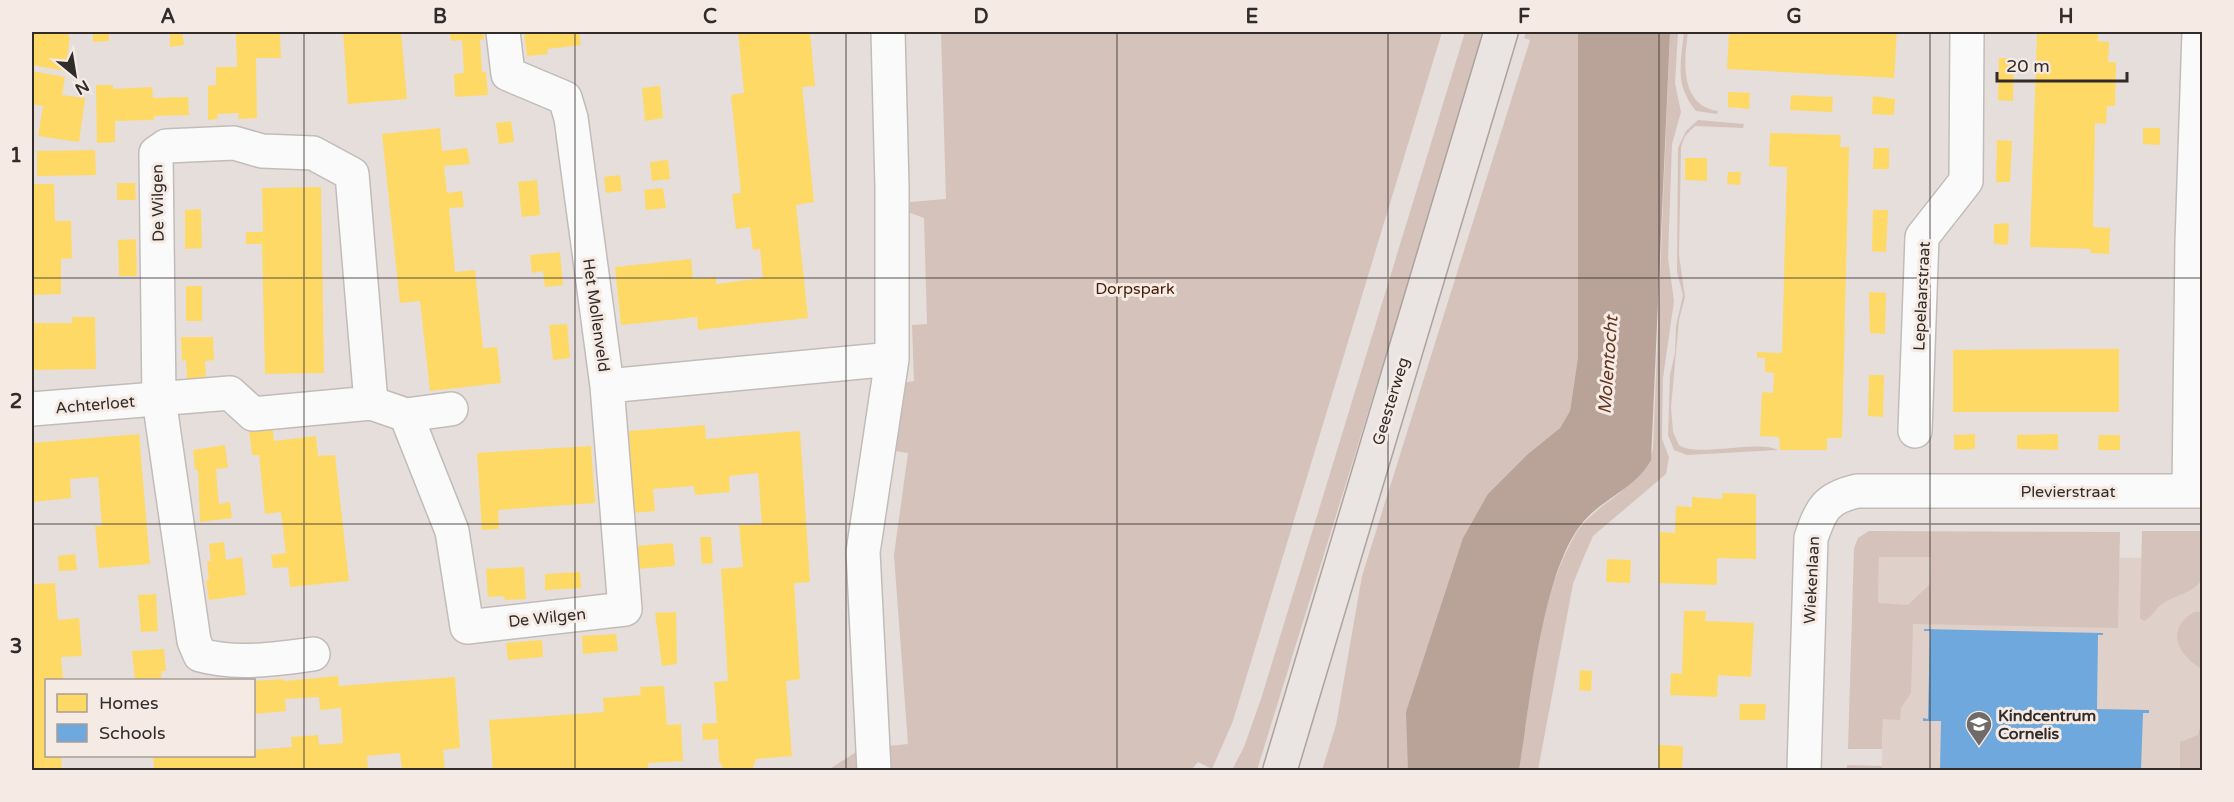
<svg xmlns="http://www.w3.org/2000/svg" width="2234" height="802" font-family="'Varela Round',sans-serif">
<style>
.built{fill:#dfd0ca}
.green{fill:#d5c2bb;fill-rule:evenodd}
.water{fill:#b9a298}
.homes{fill:#ffd966}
.schools{fill:#6fa8dc}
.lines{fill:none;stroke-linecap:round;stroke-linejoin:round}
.minor-casing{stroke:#c1bcba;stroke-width:36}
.major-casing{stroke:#aea29d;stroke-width:36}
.minor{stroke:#fbfafa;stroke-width:33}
.major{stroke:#eae5e2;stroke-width:33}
.grid{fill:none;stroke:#312c2a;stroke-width:1.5;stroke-opacity:0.55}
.labels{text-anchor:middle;stroke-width:6;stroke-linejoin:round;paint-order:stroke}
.street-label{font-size:16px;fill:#312c2a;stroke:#f6eae4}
.park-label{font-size:16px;fill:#441b05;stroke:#f6eae4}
.poi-label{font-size:16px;font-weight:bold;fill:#312c2a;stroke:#f6eae4;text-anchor:start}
.water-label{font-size:18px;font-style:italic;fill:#623621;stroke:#f6eae4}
.neatline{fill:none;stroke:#312c2a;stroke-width:2}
.grid-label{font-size:20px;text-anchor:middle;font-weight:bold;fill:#312c2a}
</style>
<rect width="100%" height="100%" fill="#e5dedb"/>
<!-- built -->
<path class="built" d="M1879 557 2202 558V770H1882L1883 719H1875Z"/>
<!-- green -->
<path class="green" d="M941 32H1442L1233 721 1212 769 1198 762 1191 770H891L889 746 908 744 894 555 908 453 895 451 903 383 914 381 912 325 927 324 924 218 905 211 910 202 946 199Z
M1465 32H1486L1257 770H1232L1244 747 1261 699Z
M1526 32H1578V357L1570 411 1560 428 1528 454 1408 770H1322L1336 725 1362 576 1530 40 1524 38Z
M1670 32H1678L1675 83 1681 112 1672 144 1668 258 1674 301 1663 378 1662 439 1669 457 1666 474 1593 536 1583 559 1573 584 1538 770H1519C1531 697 1537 600 1575 535 1594 502 1645 488 1653 448Z
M1684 32H1688C1684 60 1679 105 1718 111L1717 114 1696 111C1674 84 1681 63 1684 32Z
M1698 120 1744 124 1743 128 1695 126 1685 136 1681 147 1679 255 1685 297 1679 320 1671 407 1673 432 1679 445C1696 458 1759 439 1778 450L1687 455 1674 450 1668 435 1670 375 1675 353 1676 326 1683 295 1677 272 1678 148 1686 131Z
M1869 531 2120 532 2118 628 1913 624 1911 693 1901 708 1900 720 1883 719 1882 749H1848L1854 548 1858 538ZM1879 557H1931L1930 584 1908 605 1878 603Z
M2142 531H2202L2201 581C2192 593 2175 595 2162 604 2155 609 2152 617 2144 621L2140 618Z
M2194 612H2202V669C2177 655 2165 629 2194 612Z
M2202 719V770L2180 769V742L2198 735Z
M856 752 857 770H828Z
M1847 765 1882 766V770H1847Z"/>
<!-- water -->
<path class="water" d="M1578 32H1670L1651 460C1635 489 1605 497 1584 521 1542 568 1530 706 1519 770H1408L1406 712 1463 538 1488 494 1528 454 1560 428 1570 411 1578 357Z"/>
<!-- homes -->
<path class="homes" d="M32 32H69L68 37H70L65 71 32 65Z
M93 32H109V41L93 42Z
M170 32H182L184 45 170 47Z
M236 32H280L281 58H256L257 118 238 119 239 113 217 114 218 119 208 120V86L216 85V67H237Z
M343 32H401L407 99 348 104Z
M450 32H483L484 39 480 40 482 72H486L488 95 455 97 454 74 464 73 462 40 451 41Z
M524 32H579L581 45 547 49 548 54 527 56Z
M738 32H810L815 86 802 87 814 202 796 205 808 318 698 330 697 317 621 325 615 267 691 259 693 279 716 277V284L763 278 760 249 753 250 750 227 736 229 732 194 741 193 731 95 744 93Z
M1729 32H1897L1894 78 1727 69Z
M2037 32H2098V41L2109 42 2108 62H2116L2115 106H2107L2106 124 2095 123 2093 227 2110 228 2109 254 2090 253 2091 249 2030 247Z
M1999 58H2014L2013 101 1998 100Z
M32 71 65 77 62 95 85 98 79 142 38 136 43 106 32 104Z
M96 85H113V89L152 87 153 98 188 97 189 115 154 116V120L115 121V142L97 143Z
M660 86 663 118 645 121 642 88Z
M1728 92 1750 93 1749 109 1728 107Z
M1791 95 1833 97 1832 112 1790 110Z
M1873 96 1895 99 1894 115 1872 114Z
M511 121 514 142 499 144 496 123Z
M440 128 442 151 467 148 470 164 444 166 447 193 462 191 464 207 449 208 455 272 475 270 483 348 497 347 501 383 430 391 420 301 400 303 382 134Z
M2143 128H2160V145L2143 144Z
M1770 133 1841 135 1840 147H1849L1842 438H1827V450H1780L1779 437 1760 436 1762 392 1773 393 1774 373 1765 372V358H1757V352L1782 353 1787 167 1769 166Z
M1997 140 2012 141 2010 182H1996Z
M1874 148H1889V169H1873Z
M95 150 96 175 37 176V151Z
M1685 158H1707V181L1685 180Z
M668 160 670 179 652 181 650 162Z
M1728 172H1741L1740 185 1727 184Z
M620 175 622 191 606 193 604 177Z
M537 180 540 215 522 217 518 182Z
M117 183H135L136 200H117Z
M32 184H54L55 221H71L72 258 61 259V294L32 295Z
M321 187 324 373 265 374 262 244H246V232H263L262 188Z
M663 188 666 208 646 210 644 190Z
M201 209 202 248 185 249V210Z
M1873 210H1888L1886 252 1872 251Z
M2009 223 2008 245 1994 244V224Z
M136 239 137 276H119L118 240Z
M560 252 563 285 545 287 543 271 532 273 530 255Z
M186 286H202V321H186Z
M1869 292 1886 293 1885 334 1870 333Z
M72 317H95L96 369 32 370V323H72Z
M567 324 570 358 553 360 549 325Z
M181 337H213L214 360 205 361 206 378H187L186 360 182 361Z
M2077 349H2119V412H1953V350Z
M1869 375H1884L1883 417 1868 416Z
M272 420 274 441 316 436 318 456 335 455 349 581 290 587 288 567 273 568 271 555 286 553 281 512 265 514 259 455H252L248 423Z
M705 425 706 439 800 431 810 582 794 583 800 679 786 681 792 756 756 759 752 770H724L719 761 718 739 703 740 702 724 717 723 714 682 728 681 721 569 743 567 739 525 762 524 758 473 729 476 730 492 695 495 694 486 653 489 655 511 633 513 629 431Z
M139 434 150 564 99 568 95 526H102L98 477 70 479 71 498 32 502V443Z
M1975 434V449L1954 450V435Z
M2058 434V450L2017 449V435Z
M2099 435H2120V450H2098Z
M225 445 228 468 216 469 217 483 219 504 230 502 232 518 200 522 198 470H195L193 450Z
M591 446 595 503 498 510 499 529 482 530 477 453Z
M1722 493 1756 494V559L1717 558V585L1659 583 1660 532 1675 533 1676 506 1692 507V497L1722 499Z
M700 537H711L713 563 702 564Z
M224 542 226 560 242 557 246 595 209 600 206 580H209L207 561H211L209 544Z
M673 543 675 566 636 569 635 546Z
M75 554 77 570 59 571 58 556Z
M1607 559 1631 560 1630 583 1606 582Z
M524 567 526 599 505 600 504 596 488 597 486 569Z
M580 572 581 588 545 590V574Z
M55 583 58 620 79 618 82 656 61 657 63 680H46V756H61L62 770H32V584Z
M156 594 158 631 141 632 138 595Z
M1684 611H1706L1705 621 1754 623 1751 677 1718 675 1717 697 1670 695 1671 673 1682 674Z
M676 612 677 664 662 666 655 613Z
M616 634 618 651 583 654 582 636Z
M542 640 543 657 508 660 506 643Z
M164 649 166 671H161L162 680H135L132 651Z
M1580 670 1592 671 1591 691 1579 690Z
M338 676 339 686 455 677 460 748 443 750 445 770H402L400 753 367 756 368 770H154L153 757 254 756V750L292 747 291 737 305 736 318 735 319 745 343 743 341 708 320 710 319 697 285 699 286 711 254 714V681L283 679 284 681Z
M664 686 667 725 681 724 683 761 648 763V770H493L489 720 604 712 603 698 641 695 640 687Z
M1740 704H1766L1765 720H1739Z
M1658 745 1683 746 1682 770H1658Z"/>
<!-- schools -->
<path class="schools" d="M1924 629 2103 633V635H2098L2097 709 2149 710V713H2143L2141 770H1940L1941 721H1923V718L1928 719 1930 631H1924Z"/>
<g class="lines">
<!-- minor casing -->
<g class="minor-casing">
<path id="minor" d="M503 32 508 74 565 98 571 118 607 386 892 359
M32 409 230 393 253 414 371 403 406 415 451 409
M406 415 452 531 467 627 625 609 607 386
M1915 431 1922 237 1966 181 1967 32
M2189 491 2192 243 2199 32
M313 654C278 659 235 665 200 655L194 641 159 399 156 153 166 146 234 143 262 151 313 153 352 174 371 403
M874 770 863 552 892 359V187L888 32
M1804 770 1811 538C1821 509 1826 498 1857 491H2202"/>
</g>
<!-- major casing -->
<g class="major-casing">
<path id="major" d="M1280 770 1501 32"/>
</g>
<!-- minor -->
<use href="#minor" class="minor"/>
<!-- major -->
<use href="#major" class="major"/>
</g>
<!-- grid -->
<path class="grid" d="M304 32V770M575 32V770M846 32V770M1117 32V770M1388 32V770M1659 32V770M1930 32V770M32 278H2202M32 524H2202"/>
<!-- icons -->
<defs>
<g id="school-pin" transform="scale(1.35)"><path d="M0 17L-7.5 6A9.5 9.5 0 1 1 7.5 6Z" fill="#706a68" stroke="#f6eae4"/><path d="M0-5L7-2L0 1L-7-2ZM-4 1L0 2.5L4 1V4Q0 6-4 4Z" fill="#fff"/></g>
</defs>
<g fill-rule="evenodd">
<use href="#school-pin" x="1979" y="724"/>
</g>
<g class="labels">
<!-- street labels -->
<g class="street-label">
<text transform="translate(157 203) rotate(-91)" y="6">De Wilgen</text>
<text transform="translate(1921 296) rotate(-87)" y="6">Lepelaarstraat</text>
<text transform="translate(597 315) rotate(82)" y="6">Het Mollenveld</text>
<text transform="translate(1390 401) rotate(-73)" y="6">Geesterweg</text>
<text transform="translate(95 404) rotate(-5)" y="6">Achterloet</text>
<text x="2068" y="497">Plevierstraat</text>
<text transform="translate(1811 580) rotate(-87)" y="6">Wiekenlaan</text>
<text transform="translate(547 617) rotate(-6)" y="6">De Wilgen</text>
</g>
<!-- park labels -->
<g class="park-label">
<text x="1135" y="294">Dorpspark</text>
</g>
<!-- poi labels -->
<g class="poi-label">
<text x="1998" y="721">Kindcentrum<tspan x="1998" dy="18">Cornelis</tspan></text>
</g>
<!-- water labels -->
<g class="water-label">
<text transform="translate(1608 365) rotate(-86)" y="6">Molentocht</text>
</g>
</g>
<!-- border -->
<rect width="2234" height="802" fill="none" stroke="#f6eae4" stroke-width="66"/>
<!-- legend -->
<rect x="45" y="679" width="210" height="78" fill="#f6eae4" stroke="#a79e9a" stroke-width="1.5"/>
<rect x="57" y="694" width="30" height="18" fill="#ffd966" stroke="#a79e9a" stroke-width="1.5"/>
<text x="99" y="709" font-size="18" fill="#312c2a">Homes</text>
<rect x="57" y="724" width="30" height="18" fill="#6fa8dc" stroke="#a79e9a" stroke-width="1.5"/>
<text x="99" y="739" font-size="18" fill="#312c2a">Schools</text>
<!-- north arrow -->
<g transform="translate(75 75) rotate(150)" stroke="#f6eae4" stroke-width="4.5" paint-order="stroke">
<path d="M0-4.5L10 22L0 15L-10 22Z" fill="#312c2a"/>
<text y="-9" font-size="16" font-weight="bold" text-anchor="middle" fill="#312c2a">N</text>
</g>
<!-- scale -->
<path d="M1997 72v9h130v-9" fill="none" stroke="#312c2a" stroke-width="3"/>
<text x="2006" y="72" font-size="18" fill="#312c2a" stroke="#f6eae4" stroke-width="4.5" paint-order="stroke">20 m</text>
<rect x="33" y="33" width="2168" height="736" class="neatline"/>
<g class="grid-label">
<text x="168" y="23">A</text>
<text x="440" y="23">B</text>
<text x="710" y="23">C</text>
<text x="981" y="23">D</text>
<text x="1252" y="23">E</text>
<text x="1524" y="23">F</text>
<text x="1794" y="23">G</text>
<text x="2066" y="23">H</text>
<text x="16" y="162">1</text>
<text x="16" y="408">2</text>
<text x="16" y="653">3</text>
</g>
</svg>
